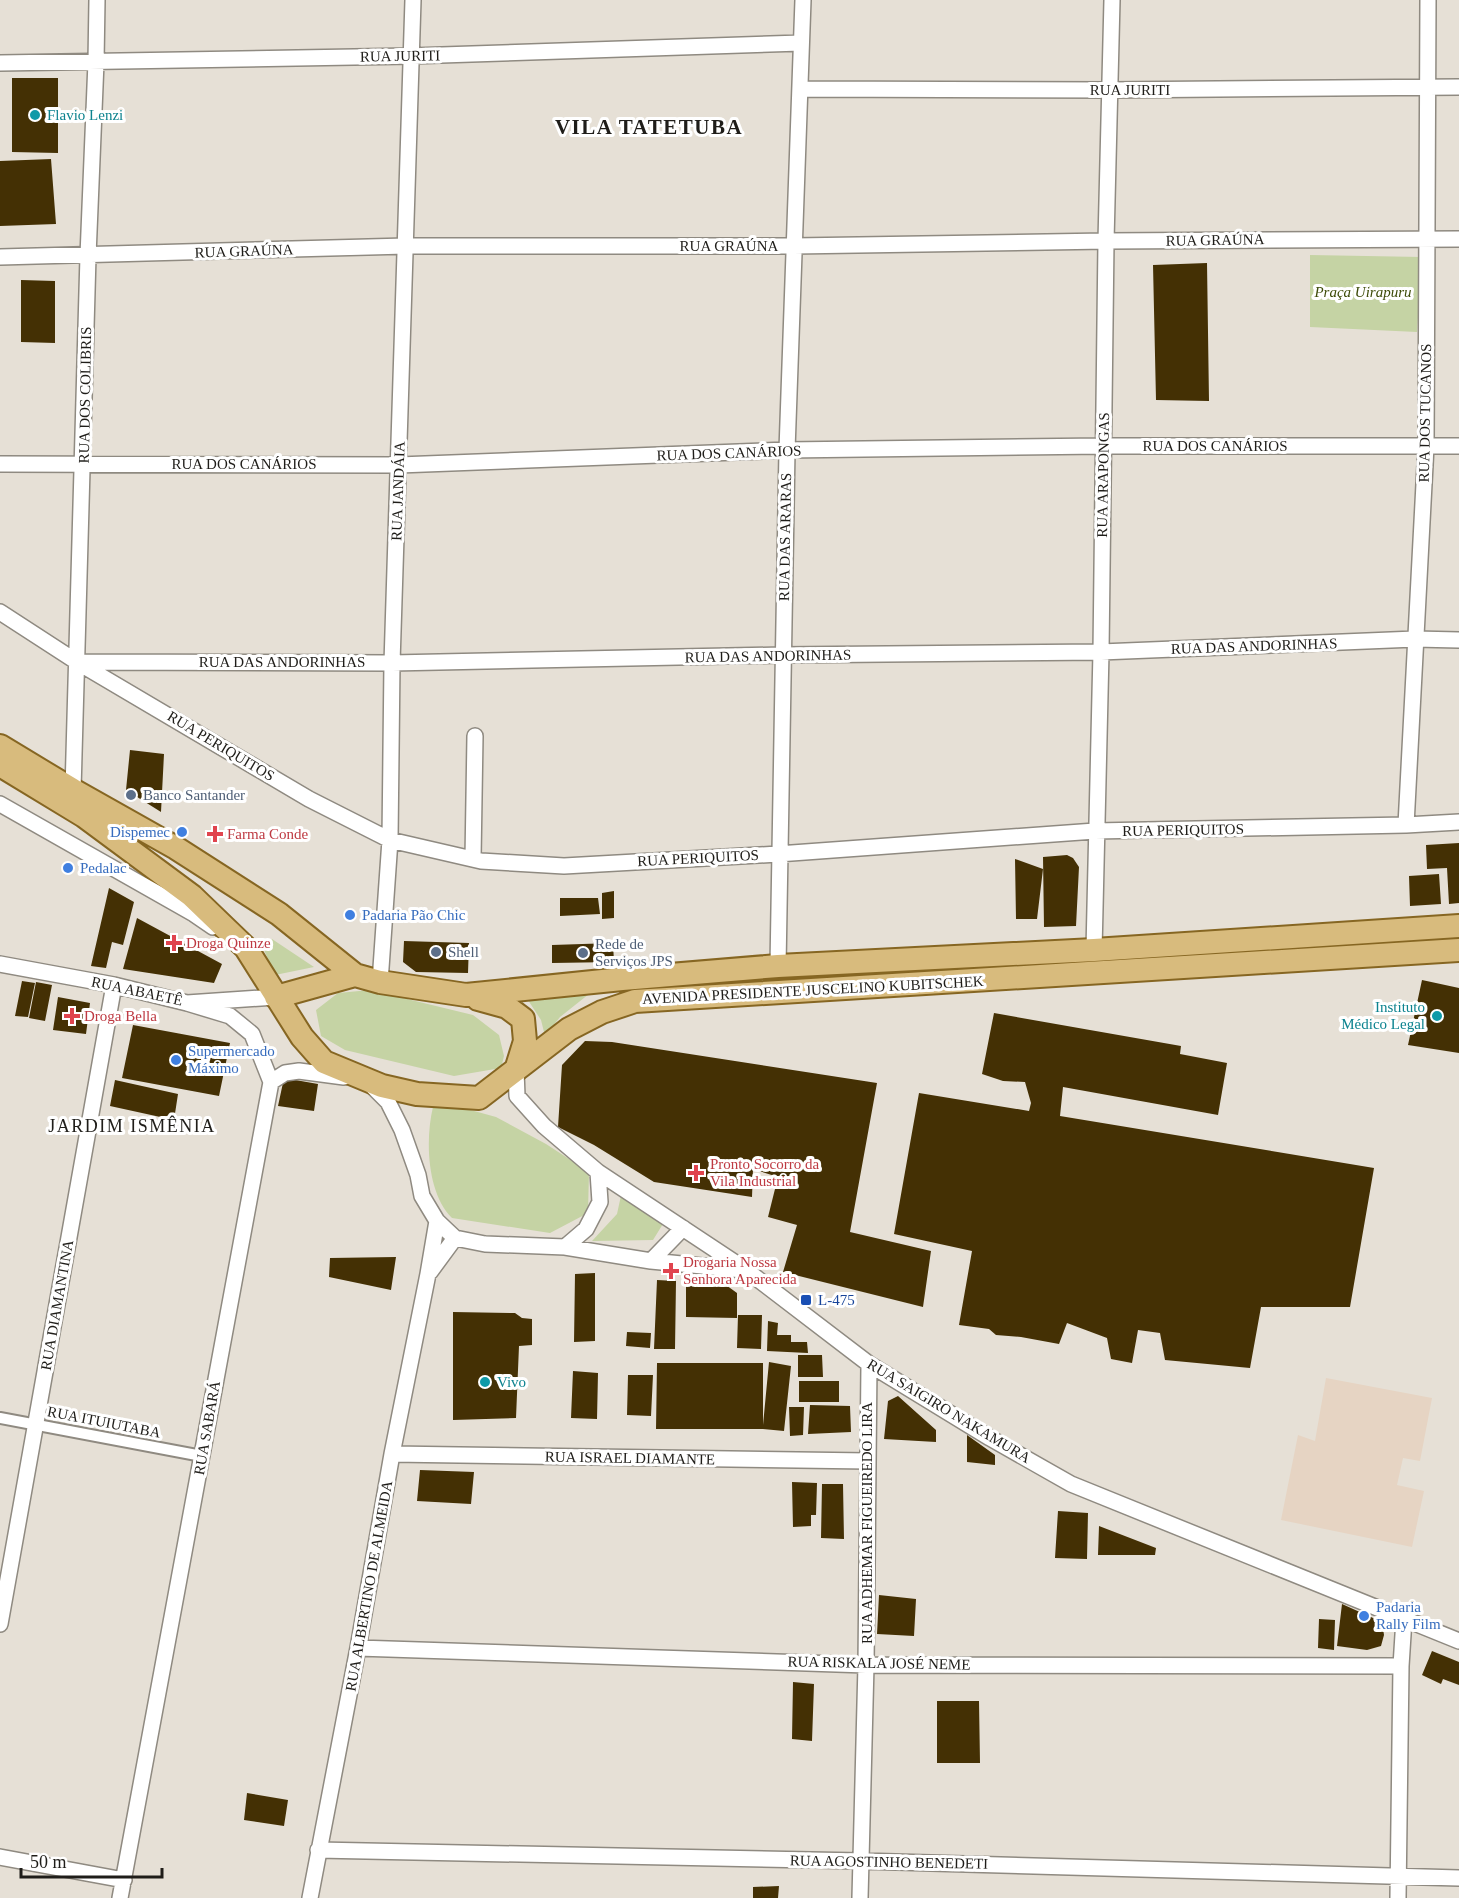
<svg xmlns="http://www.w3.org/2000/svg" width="1459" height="1898" font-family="'Times New Roman',serif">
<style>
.medical{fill:#e6d4c3}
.green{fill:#c5d3a4}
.building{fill:#443004}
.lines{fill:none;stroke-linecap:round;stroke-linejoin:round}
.pedestrian-casing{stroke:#8f8a81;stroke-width:14}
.minor-casing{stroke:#8f8a81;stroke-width:18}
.primary-casing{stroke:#866622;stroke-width:26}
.pedestrian{stroke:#fff;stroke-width:10}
.minor{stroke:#fff;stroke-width:15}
.primary{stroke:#d8bb7d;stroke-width:22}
.culture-dot{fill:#0f9aa8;stroke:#fff;stroke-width:2}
.service-dot{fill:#5c6f8a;stroke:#fff;stroke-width:2}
.shop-dot{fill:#3f7fe0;stroke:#fff;stroke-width:2}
.health-dot{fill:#e0444e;stroke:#fff;stroke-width:2}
.transit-dot{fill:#1a4fb4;stroke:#fff;stroke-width:2}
.labels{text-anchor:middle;stroke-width:6;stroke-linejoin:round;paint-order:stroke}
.street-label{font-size:15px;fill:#1f1d19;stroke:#fff}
.culture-label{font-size:15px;fill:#0d838f;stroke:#fff;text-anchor:start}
.park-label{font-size:15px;font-style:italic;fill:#3d4b08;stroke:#fff}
.service-label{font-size:15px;fill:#4e5e75;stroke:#fff;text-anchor:start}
.shop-label{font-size:15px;fill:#366cbe;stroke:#fff;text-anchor:start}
.health-label{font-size:15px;fill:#be3a42;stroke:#fff;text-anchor:start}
.transit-label{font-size:15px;fill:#164399;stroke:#fff;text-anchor:start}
.quarter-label{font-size:18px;letter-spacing:1.5px;fill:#1f1d19;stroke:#fff}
.district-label{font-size:21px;font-weight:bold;letter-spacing:1.5px;fill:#1f1d19;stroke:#fff}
</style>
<rect width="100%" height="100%" fill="#e6e0d6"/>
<!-- medical -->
<path class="medical" d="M1326 1378 1432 1398 1420 1461 1403 1458 1397 1485 1424 1491 1412 1547 1281 1520 1298 1435 1315 1441Z"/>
<!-- green -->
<path class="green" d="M1310 255 1422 257 1417 332 1310 327Z
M272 939 314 967 275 975 261 943Z
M370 990 473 1015 499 1035 504 1056 501 1068 454 1076 345 1050 321 1036 316 1010 338 993Z
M594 990 560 1017 545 1036 541 1020 526 997Z
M456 1106 496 1117 546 1144 589 1172 588 1213 550 1233 452 1218C427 1193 425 1140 433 1107Z
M622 1191 666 1219 653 1240 592 1241 617 1214Z"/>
<!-- building -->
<path class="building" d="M12 78H58V153L12 152Z
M51 159 56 224 0 226V161Z
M1207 263 1209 401 1156 400 1153 265Z
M21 280 55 281V343L21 342Z
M130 750 164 754 161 812 126 790Z
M1459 843V903L1449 904 1447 868 1427 869 1426 845Z
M1067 855 1073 858 1079 867 1076 926 1044 927 1043 857Z
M1015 859 1043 869 1037 919H1016Z
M1439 874 1441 904 1410 906 1409 876Z
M109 888 134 902 123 945 112 942 106 968 91 966Z
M614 891V918L602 919V893Z
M560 898H598L600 914 560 916Z
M137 918 222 964 214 983 123 969Z
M404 941 469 943 468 973 416 972 403 962Z
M613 943 614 962 552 963V945Z
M1422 980 1459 988V1053L1408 1045Z
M22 981 35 983 28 1017 15 1016Z
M36 982 52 985 45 1021 29 1018Z
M58 997 90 1003 86 1034 53 1030Z
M994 1013 1181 1046 1180 1054 1227 1063 1218 1115 1063 1087 1060 1116 1374 1168 1350 1307H1261L1250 1368 1165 1360 1160 1333 1138 1330 1132 1363 1111 1359 1107 1338 1067 1323 1059 1344 1021 1337 996 1335 989 1329 959 1325 972 1251 894 1234 919 1093 1029 1111 1031 1103 1025 1082 1003 1081 982 1074Z
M133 1025 230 1043 219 1096 122 1078Z
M585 1041 612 1042 877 1083 850 1232 931 1251 923 1307 783 1272 797 1225 768 1217 778 1177 753 1169 752 1197 654 1182 594 1145 558 1127 562 1065Z
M284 1078 318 1084 314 1111 278 1106Z
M115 1080 178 1094 174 1120 110 1106Z
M396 1257 391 1290 329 1277 330 1258Z
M595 1273V1341L574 1342 575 1274Z
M657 1280 676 1281 675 1349H654Z
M686 1280H719L737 1293V1318L686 1317Z
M453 1312 515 1313 522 1318 532 1319V1345L519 1346 516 1418 453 1420Z
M738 1315H762L761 1349 737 1348Z
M768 1321 778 1323 777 1335H791V1342H807L808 1353 767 1351Z
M627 1332 651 1333 650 1348 626 1346Z
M798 1355H822L823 1377H798Z
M769 1362 791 1366 784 1431 763 1429H656L657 1363H763V1425Z
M573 1371 598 1373 597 1419 571 1418Z
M628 1375H653L651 1416 627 1415Z
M799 1381H839V1402H799Z
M898 1396 936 1430V1442L884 1439 888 1401Z
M810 1405 850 1406 851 1432 808 1434Z
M789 1407H804L803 1435 790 1436Z
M967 1435 995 1455V1465L967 1462Z
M420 1470 474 1472 471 1504 417 1501Z
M792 1482 817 1483 816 1515H811V1526L793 1527Z
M822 1484H843L844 1539 821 1538Z
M1058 1511 1088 1513 1087 1559 1055 1558Z
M1099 1526 1156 1548 1155 1555H1098Z
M879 1595 916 1599 914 1636 877 1634Z
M1342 1604 1382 1622 1384 1635 1381 1646 1367 1650 1337 1646Z
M1319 1619 1335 1620 1334 1650 1318 1648Z
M1432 1651 1459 1662V1685L1443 1679 1441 1684 1422 1675Z
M793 1682 814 1684 812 1741 792 1739Z
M937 1701H979L980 1763H937Z
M247 1793 288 1800 284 1826 244 1820Z
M779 1886 778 1898H753V1887Z"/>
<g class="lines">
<!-- pedestrian casing -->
<g class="pedestrian-casing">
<path id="pedestrian" d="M0 1418 202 1456"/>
</g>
<!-- minor casing -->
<g class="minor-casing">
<path id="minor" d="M0 63 411 56 801 43
M800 89 1110 90 1459 87
M0 257 406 246H794L1106 241 1459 239
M0 464 399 465 787 450 1103 446H1459
M0 612 77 662 309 799 390 840 481 861 564 866 778 854 1095 831 1406 825 1459 822
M77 662 392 663 782 655 1101 652 1415 639 1459 640
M73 790 88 256 96 62 97 0
M0 804 194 914 213 927
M1406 825 1426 446 1428 0
M473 859 475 736
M1094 950 1101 652 1106 241 1112 0
M0 964 114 985 187 1003 276 997
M778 966 787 450 803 0
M380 982 390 840 392 663 413 0
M516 1070 517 1096 544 1126 598 1172 746 1270 869 1364 990 1438 1071 1484 1459 1641
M271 1082 285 1073 299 1071 344 1077
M369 1083 388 1102 402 1130 418 1175 422 1196 437 1221 455 1238 485 1244 565 1247 651 1261 743 1270
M565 1247 586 1229 600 1202 598 1172
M651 1261 683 1228
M430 1272 455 1238
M392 1454 868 1461
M0 1624 114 985
M358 1648 866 1665 1401 1666
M318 1850 861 1861 1459 1878
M0 1857 124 1880
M120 1898 271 1082 252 1034 230 1016 187 1003
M310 1898 358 1648 392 1454 428 1274 437 1221
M860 1898 866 1665 869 1364
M1398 1898 1401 1666 1404 1619"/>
</g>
<!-- primary casing -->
<g class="primary-casing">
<path id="primary" d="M0 746 73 790 176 848 279 914 355 975 380 982 466 995 622 979 778 966 1094 950 1459 926
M0 765 84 816 192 896 246 948 302 1037 324 1062 382 1086 417 1094 479 1098 569 1029 602 1012 635 1001 1459 950
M276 997 355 975
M478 999 507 1007 523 1019 525 1041 516 1070"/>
</g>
<!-- pedestrian -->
<use href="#pedestrian" class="pedestrian"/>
<!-- minor -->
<use href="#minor" class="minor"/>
<!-- primary -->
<use href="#primary" class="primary"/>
</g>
<!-- markers -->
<g class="culture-dot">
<circle cx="35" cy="115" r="6"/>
<circle cx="1437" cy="1016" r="6"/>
<circle cx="485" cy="1382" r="6"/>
</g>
<g class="service-dot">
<circle cx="131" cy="795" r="6"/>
<circle cx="436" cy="952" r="6"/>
<circle cx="583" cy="953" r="6"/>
</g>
<g class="shop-dot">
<circle cx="182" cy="832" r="6"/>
<circle cx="68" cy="868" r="6"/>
<circle cx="350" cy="915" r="6"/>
<circle cx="176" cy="1060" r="6"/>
<circle cx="1364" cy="1616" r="6"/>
</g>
<g class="health-dot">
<path d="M212 825h6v6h6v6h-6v6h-6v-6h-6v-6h6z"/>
<path d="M171 934h6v6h6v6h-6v6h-6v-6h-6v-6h6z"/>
<path d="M69 1007h6v6h6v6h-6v6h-6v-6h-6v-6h6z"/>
<path d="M693 1164h6v6h6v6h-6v6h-6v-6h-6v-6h6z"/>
<path d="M668 1262h6v6h6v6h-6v6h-6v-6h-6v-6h6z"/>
</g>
<rect class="transit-dot" x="800" y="1294" width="12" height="12" rx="3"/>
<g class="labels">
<!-- street labels -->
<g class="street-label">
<text transform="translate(400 56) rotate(-1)" y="5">RUA JURITI</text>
<text x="1130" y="95">RUA JURITI</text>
<text transform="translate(1215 240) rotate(-1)" y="5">RUA GRAÚNA</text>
<text x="729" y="251">RUA GRAÚNA</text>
<text transform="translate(244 251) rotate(-2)" y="5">RUA GRAÚNA</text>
<text transform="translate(85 395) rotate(-89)" y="5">RUA DOS COLIBRIS</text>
<text transform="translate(1425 413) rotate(-89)" y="5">RUA DOS TUCANOS</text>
<text x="1215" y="451">RUA DOS CANÁRIOS</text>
<text transform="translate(729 453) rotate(-2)" y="5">RUA DOS CANÁRIOS</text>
<text x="244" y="469">RUA DOS CANÁRIOS</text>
<text transform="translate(1103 475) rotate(-89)" y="5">RUA ARAPONGAS</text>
<text transform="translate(398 491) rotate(-88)" y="5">RUA JANDÁIA</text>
<text transform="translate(785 537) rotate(-89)" y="5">RUA DAS ARARAS</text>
<text transform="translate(1254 646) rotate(-2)" y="5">RUA DAS ANDORINHAS</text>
<text transform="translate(768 656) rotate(-1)" y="5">RUA DAS ANDORINHAS</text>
<text x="282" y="667">RUA DAS ANDORINHAS</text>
<text transform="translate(221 746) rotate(31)" y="5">RUA PERIQUITOS</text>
<text transform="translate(1183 830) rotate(-1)" y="5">RUA PERIQUITOS</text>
<text transform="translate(698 858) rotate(-3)" y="5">RUA PERIQUITOS</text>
<text transform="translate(813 990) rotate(-3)" y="5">AVENIDA PRESIDENTE JUSCELINO KUBITSCHEK</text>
<text transform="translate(137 991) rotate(12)" y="5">RUA ABAETÊ</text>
<text transform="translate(57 1305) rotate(-80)" y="5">RUA DIAMANTINA</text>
<text transform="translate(949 1411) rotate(31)" y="5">RUA SAIGIRO NAKAMURA</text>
<text transform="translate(104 1422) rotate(11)" y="5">RUA ITUIUTABA</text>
<text transform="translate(207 1428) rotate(-80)" y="5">RUA SABARÁ</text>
<text transform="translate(630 1458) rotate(1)" y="5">RUA ISRAEL DIAMANTE</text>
<text transform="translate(867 1523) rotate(-90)" y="5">RUA ADHEMAR FIGUEIREDO LIRA</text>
<text transform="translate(369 1586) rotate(-80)" y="5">RUA ALBERTINO DE ALMEIDA</text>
<text transform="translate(879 1663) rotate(1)" y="5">RUA RISKALA JOSÉ NEME</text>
<text transform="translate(889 1862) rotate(1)" y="5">RUA AGOSTINHO BENEDETI</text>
</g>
<!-- culture labels -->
<g class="culture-label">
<text x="47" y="120">Flavio Lenzi</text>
<text x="1425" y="1012" text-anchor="end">Instituto<tspan x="1425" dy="17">Médico Legal</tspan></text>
<text x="497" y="1387">Vivo</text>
</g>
<!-- park labels -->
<g class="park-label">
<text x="1363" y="297">Praça Uirapuru</text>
</g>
<!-- service labels -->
<g class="service-label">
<text x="143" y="800">Banco Santander</text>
<text x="595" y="949">Rede de<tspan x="595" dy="17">Serviços JPS</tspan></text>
<text x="448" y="957">Shell</text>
</g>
<!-- shop labels -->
<g class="shop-label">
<text x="170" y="837" text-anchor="end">Dispemec</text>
<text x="80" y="873">Pedalac</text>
<text x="362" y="920">Padaria Pão Chic</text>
<text x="188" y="1056">Supermercado<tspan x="188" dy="17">Máximo</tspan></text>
<text x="1376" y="1612">Padaria<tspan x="1376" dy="17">Rally Film</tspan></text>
</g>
<!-- health labels -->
<g class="health-label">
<text x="227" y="839">Farma Conde</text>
<text x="186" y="948">Droga Quinze</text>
<text x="84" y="1021">Droga Bella</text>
<text x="710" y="1169">Pronto Socorro da<tspan x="710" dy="17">Vila Industrial</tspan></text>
<text x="683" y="1267">Drogaria Nossa<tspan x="683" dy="17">Senhora Aparecida</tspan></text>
</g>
<!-- transit labels -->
<g class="transit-label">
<text x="818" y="1305">L-475</text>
</g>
<!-- quarter labels -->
<g class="quarter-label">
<text x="132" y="1132">JARDIM ISMÊNIA</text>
</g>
<!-- district labels -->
<g class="district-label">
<text x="649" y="134">VILA TATETUBA</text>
</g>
</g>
<!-- scale -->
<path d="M21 1868v9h141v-9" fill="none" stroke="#1f1d19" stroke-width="3"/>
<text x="30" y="1868" font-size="18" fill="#1f1d19" stroke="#ffffff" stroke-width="4.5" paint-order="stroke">50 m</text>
</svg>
